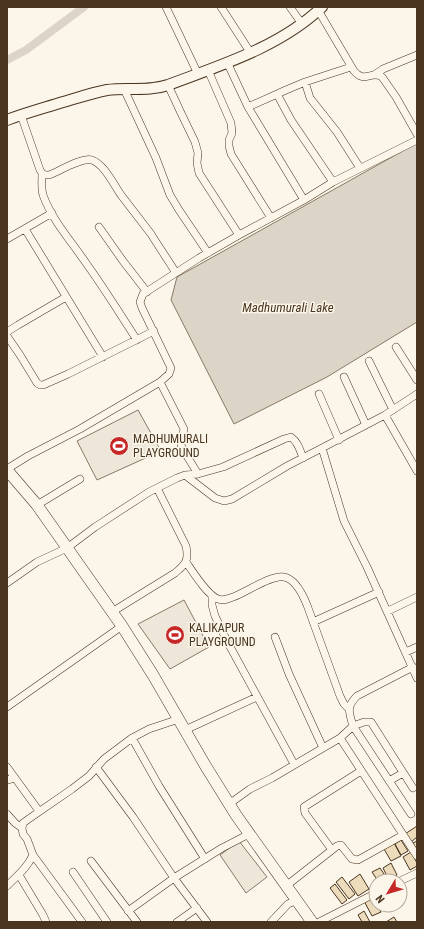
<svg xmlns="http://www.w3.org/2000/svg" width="424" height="929" font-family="'Roboto Condensed',sans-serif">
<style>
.green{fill:#ede6d9;stroke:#887966}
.water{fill:#dcd4c6;stroke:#887966}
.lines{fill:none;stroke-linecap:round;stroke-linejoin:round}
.canal{stroke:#dcd4c6;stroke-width:8}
.building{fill:#ecdcbc;stroke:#4a3520}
.street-casing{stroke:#4a3520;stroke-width:8}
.secondary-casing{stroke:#4a3520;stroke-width:12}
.primary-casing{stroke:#4a3520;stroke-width:12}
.street{stroke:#fbf6e9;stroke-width:7}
.secondary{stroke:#fbf6e9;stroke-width:10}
.primary{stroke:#fbf6e9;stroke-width:11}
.labels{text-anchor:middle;stroke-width:3;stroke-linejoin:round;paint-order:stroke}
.poi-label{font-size:12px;fill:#4a3520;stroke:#fbf6e9;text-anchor:start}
.water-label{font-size:13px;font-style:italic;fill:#4a3520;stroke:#fbf6e9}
</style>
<rect width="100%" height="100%" fill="#fbf6e9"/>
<!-- green -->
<path class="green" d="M138 410 161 451 97 480 77 441Z
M184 600 209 647 170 669 138 624Z
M239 841 267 877 246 893 220 855Z"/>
<!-- water -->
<path class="water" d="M417 143V322L327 377 234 424 171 300 177 277Z"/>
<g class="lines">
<!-- canal -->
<path class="canal" d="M7 60 26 50 84 7"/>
</g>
<!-- building -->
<path class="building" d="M417 826V837L411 842 405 834Z
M401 840 408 851 401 855 395 844Z
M417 841V850L413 843Z
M394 843 401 856 391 861 384 849Z
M411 852 417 863V866L410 870 403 857Z
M391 863 397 875 389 880 383 868Z
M380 868 388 880 387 881H378L372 872Z
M360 874 369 889 358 896 349 882Z
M342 877 355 894 349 899 336 882Z
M335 884 347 900 342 904 330 888Z
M372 896 376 905H377L381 912 372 916 364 901Z
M379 905H388L381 908Z
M364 911 370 922H362L358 915Z
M394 917 397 922H386Z"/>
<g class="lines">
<!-- street casing -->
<g class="street-casing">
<path id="street" d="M166 7 198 74
M221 7 250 52
M290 7 302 24
M318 10 354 71C365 84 371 70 382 77L396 97 417 134
M227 62 248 107 304 200
M208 70 231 123 232 133 229 140V146L231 154 271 218
M374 75 383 69 417 55
M305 82 310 98 337 132 360 168
M168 85 181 113 195 142 198 153 197 163 199 173 239 235
M124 89 156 158 170 195 179 210 208 253
M277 94 291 120 333 182
M248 107 286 90 305 82 351 67
M21 115 40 170C42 174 44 175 49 175 60 171 81 157 92 160 104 164 114 185 121 195 131 208 141 221 151 234 159 247 168 260 176 273
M42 173C42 180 41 188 43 195 52 220 71 241 86 263 104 288 120 314 137 340
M99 227 123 261 147 292
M25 229 103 357
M7 239 52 213
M7 332 18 325 66 297
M7 336 20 355 37 383 40 385H43L68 374 154 331
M396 347 417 380
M369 361 393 410
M344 377 366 425
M160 382 184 429 181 444 182 448 198 474
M319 394 339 440
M385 415 417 471
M322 448 344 521 367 567 417 678
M7 469 28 456 80 429 160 382 169 374 171 368 142 308 140 302 143 294 199 258 239 235 304 200 333 182 417 140
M185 475 198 474 223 467 284 439 291 437C298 442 300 450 303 458
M37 505 80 479
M186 562C193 572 207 595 218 599 223 601 228 599 233 597 245 593 272 574 284 577 295 579 303 595 307 605L340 696 344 704 349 709
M7 583 37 562 67 548 95 527 149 492 177 478 185 475 215 498 224 501 232 499 287 466 322 448 385 415 417 394
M212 596V605L215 616 227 641 294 764
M388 611 417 597
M112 612 175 573C186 564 189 560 186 546L157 488
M313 622 379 592
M275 637 289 674 323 748
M406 652 417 647
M7 707 122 626
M185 730 257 697
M132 738 159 786 205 859
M340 738 417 856
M7 767 39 811
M96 767 133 817 174 878 128 911
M7 780 15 778
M389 781 403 773
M229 804 250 789 272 778 340 738 353 726C349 712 346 707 357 696L413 667
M7 814 15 823 22 828
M411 814 353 726 364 722H371L413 788
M332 850 305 813 304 807 361 771
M33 855 69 904 82 922
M91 861 137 922
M73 872 107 922
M19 875 43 915 46 922
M400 881 417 873
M7 886C17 876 27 868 33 855L27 839 23 834 22 828 23 823 30 818 72 789 89 776 104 759 132 738 149 729 179 719
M286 886 337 846 341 845 352 859 358 860 403 835
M177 922 197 908
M207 922 174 878 222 848 249 834
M271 922 288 904 297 900
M319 922 376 893"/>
</g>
<!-- secondary casing -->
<g class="secondary-casing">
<path id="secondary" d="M7 120C25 113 44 108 63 102 77 98 92 93 107 90 128 87 148 92 168 85 221 65 280 47 322 7"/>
</g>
<!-- primary casing -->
<g class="primary-casing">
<path id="primary" d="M7 470 37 505 122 626 153 675 205 765 236 815 312 922"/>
</g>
<!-- street -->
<use href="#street" class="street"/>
<!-- secondary -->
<use href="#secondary" class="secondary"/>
<!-- primary -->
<use href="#primary" class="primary"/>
</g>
<!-- icons -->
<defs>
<g id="stadium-disc" transform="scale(1)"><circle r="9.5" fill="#c62828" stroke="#fbf6e9"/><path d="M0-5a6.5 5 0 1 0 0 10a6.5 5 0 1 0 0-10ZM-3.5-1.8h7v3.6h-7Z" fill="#fff"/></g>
</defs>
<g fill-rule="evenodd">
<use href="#stadium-disc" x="119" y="446"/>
<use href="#stadium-disc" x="175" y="635"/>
</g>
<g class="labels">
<!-- poi labels -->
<g class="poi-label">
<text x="133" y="443">MADHUMURALI<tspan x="133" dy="14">PLAYGROUND</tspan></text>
<text x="189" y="632">KALIKAPUR<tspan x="189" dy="14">PLAYGROUND</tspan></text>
</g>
<!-- water labels -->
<g class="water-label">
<text x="288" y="312">Madhumurali Lake</text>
</g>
</g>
<!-- border -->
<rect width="424" height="929" fill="none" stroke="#4a3520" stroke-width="16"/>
<!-- north arrow -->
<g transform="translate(388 893) rotate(232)"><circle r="19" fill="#fbf6e9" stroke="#b4a999"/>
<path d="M0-3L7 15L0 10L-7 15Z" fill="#c62828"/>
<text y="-6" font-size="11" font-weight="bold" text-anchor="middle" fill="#4a3520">N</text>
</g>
</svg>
